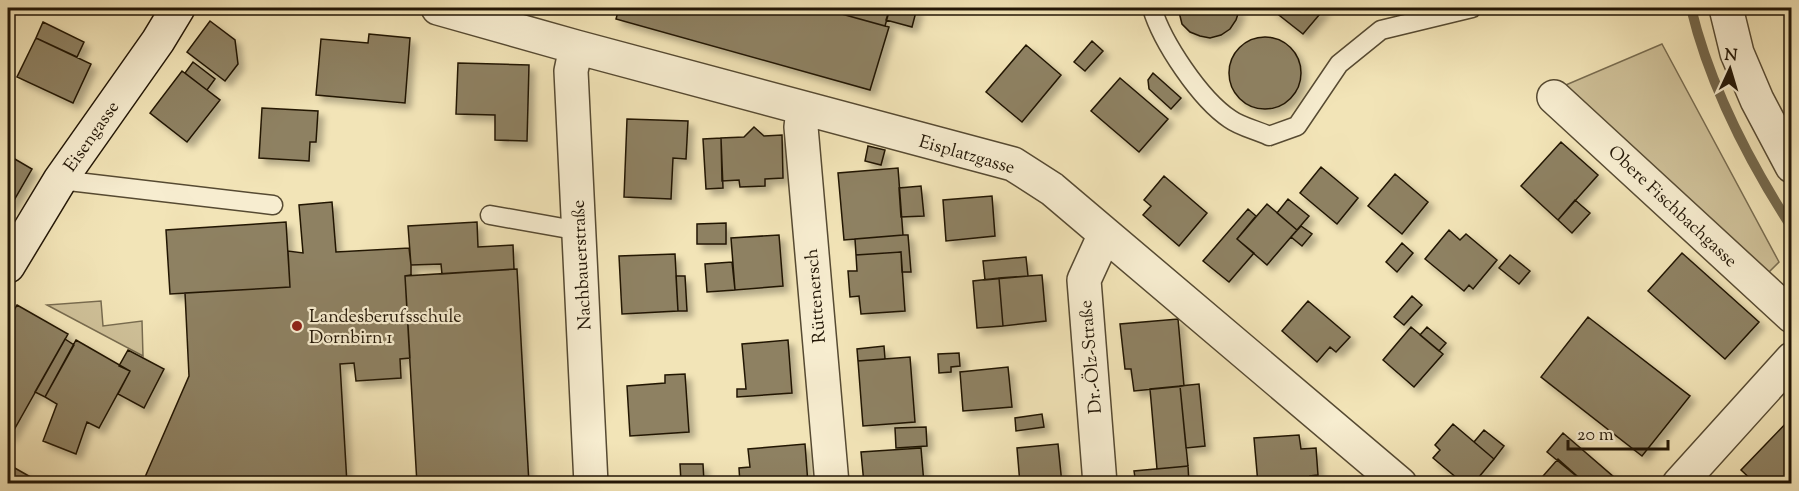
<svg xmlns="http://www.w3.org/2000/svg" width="1799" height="491" font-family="'Sorts Mill Goudy',serif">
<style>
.green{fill:#cfc199;stroke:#786c50;stroke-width:1.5}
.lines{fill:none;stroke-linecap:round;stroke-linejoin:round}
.stream{stroke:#74684c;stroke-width:10}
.building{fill:#8e8162;stroke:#221606;stroke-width:1.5;filter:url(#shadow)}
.lane-casing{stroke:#564a32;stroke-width:21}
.street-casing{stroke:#564a32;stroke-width:36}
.secondary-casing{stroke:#221606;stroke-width:36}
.lane{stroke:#f7edd0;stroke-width:18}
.street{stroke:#f7edd0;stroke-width:33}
.secondary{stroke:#f7edd0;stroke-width:33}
.poi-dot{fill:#8f2418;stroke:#f7edd0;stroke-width:2}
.labels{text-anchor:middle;stroke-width:4.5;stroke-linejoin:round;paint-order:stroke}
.street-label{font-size:18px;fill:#221606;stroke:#f7edd0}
.poi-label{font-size:18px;fill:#221606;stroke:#f7edd0;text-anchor:start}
</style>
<defs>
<filter id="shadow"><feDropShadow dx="5.5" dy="5.5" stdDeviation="3" flood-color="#0004"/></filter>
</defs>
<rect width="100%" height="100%" fill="#f2e4b7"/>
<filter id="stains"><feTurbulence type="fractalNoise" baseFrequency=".00333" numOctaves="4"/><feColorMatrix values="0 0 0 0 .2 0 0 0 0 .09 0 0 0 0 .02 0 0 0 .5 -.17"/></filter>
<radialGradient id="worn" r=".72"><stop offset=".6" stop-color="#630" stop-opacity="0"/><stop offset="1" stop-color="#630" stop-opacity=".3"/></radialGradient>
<!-- green -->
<path class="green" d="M1662 44 1779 262 1763 278 1561 87Z
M101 301 103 326 142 321 143 356 47 305Z"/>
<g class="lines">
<!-- stream -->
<path class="stream" d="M1691 8C1710 87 1748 160 1792 228"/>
</g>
<!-- building -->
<path class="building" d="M619 8H820L889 27 870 90 616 19Z
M820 8H890L885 26Z
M890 8H917L912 27 886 20Z
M1178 8H1239V11L1236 20 1230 29 1221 35 1210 38 1200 36 1190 32 1182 24Z
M1270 8H1325L1303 34Z
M210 21 235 40 238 64 225 81 187 52Z
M43 22 84 42 77 57 36 38Z
M369 34 410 38 405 103 316 95 321 39 368 43Z
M1229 73a36 36 0 1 1 72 0a36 36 0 1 1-72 0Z
M36 38 91 64 73 103 17 77Z
M1092 41 1103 51 1085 71 1074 62Z
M1026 45 1061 75 1022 122 986 92Z
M193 62 215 79 207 90 185 73Z
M458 63 529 65 527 141 495 140V115L456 114Z
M182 71 220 100 187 142 150 113Z
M1153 73 1181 98 1171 109 1149 89 1148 80Z
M1120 78 1168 119 1139 152 1091 111Z
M262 108 318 111 316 142H310L309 161 259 158Z
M627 119 688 121 686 159 673 158 671 199 624 197Z
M754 127 764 136 782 135 783 178 765 179V186L740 187 739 180 722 181 721 138 744 137Z
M721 138 723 188 706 189 703 139Z
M1561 142 1598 175 1558 220 1521 186Z
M868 146 885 150 881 165 865 161Z
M8 155 32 169 9 209 8 208Z
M1321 167 1358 198 1337 224 1300 193Z
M898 168 903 235 844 240 838 173Z
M1395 174 1428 202 1402 234 1368 206Z
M1164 176 1207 213 1179 246 1143 215 1151 206 1144 200Z
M921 186 924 216 901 217 899 188Z
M992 196 995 236 946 241 943 200Z
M1288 199 1309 216 1297 230 1277 213Z
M1575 200 1590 213 1572 233 1558 220Z
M332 202 336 252 409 248 411 265V275L405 276 410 358 400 359 401 378 356 381 354 363 340 364 347 484H142L189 376 185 293 290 287 288 251 303 253 299 205Z
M1267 204 1297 230 1267 265 1237 239Z
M1248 209 1256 216 1237 239 1254 253 1229 282 1203 261Z
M286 222 290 287 170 294 166 230Z
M477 222 478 247 513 245 514 269 442 274 441 264 411 265 408 226Z
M726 223V244H697V224Z
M1301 226 1312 234 1302 246 1291 237Z
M1449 230 1460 240 1466 234 1497 260 1473 289 1469 285 1464 291 1425 259Z
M779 235 783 286 735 290 731 238Z
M903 235H908L911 272H902L901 252 856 255 855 239Z
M1402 243 1413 253 1397 272 1386 262Z
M901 252 905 311 861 314 859 296 850 297 848 271H857L856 255Z
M1682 253 1759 322 1725 359 1648 291Z
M675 254 678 311 622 314 619 256Z
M1510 255 1530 271 1519 284 1499 268Z
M1026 257 1028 276 985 280 983 261Z
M732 262 735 290 707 292 705 264Z
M517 269 529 484H417L405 276Z
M1042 275 1046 321 1003 326 999 278Z
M676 276H685L687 311H678Z
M999 278 1003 326 977 328 973 281Z
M1412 296 1422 305 1404 325 1394 317Z
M1308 301 1350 337 1336 352 1330 347 1317 362 1282 331Z
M17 305 68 334 10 437 8 435V321Z
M1588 317 1690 396 1642 456 1541 377Z
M1178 319 1184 386 1134 391 1131 369H1125L1120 324Z
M1411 327 1443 354 1414 387 1383 360Z
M1427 327 1446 343 1439 351 1420 335Z
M65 339 74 345 45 397 35 392Z
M76 340 130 371 99 428 87 422 76 454 43 441 57 404 45 397Z
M788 340 792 393 737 397V389H746L742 344Z
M884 346 885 359 858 361 857 349Z
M128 350 164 369 144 408 118 394 130 371 119 366Z
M959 353 960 366 951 367V372L939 373 938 354Z
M910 357 915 422 863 426 858 361Z
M1008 367 1012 407 963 411 960 372Z
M685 374 689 432 630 436 627 386 665 383V375Z
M1199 384 1205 446 1186 448 1180 386Z
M1180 386 1188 466 1157 469 1150 389Z
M1042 414 1044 427 1016 431 1015 418Z
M1792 417V484H1756L1741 470Z
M1453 424 1494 459 1473 484H1464L1433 458 1440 450 1435 445Z
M926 427 927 446 896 448 895 428Z
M1484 430 1504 446 1494 459 1474 442Z
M1563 433 1615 478 1611 484H1586L1547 452Z
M1299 435 1301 449 1316 448 1318 475 1310 476V484H1258L1254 438Z
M805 444 808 484H740L739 468 750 467 748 449Z
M1058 444 1062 484H1020L1017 448Z
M921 448 924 484H864L861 452Z
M1558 459 1586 484H1536Z
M680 464H703L704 482H681Z
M1188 466 1189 484H1136L1134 471Z
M13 467 43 484H8V476Z"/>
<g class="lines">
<!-- lane casing -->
<g class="lane-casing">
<path id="lane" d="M1152 8C1162 42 1200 99 1230 119 1241 127 1257 130 1269 136L1297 126 1339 64 1381 30 1472 8
M60 180 273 205
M490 215 580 231"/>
</g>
<!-- street casing -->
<g class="street-casing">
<path id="street" d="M438 8 576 47 1013 164 1052 189 1400 484
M1726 8 1737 53 1757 100 1792 166
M576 47 571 71 591 484
M1554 97 1792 316
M803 109 801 127 832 484
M1100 484 1084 280 1105 234
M1679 484 1792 359"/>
</g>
<!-- secondary casing -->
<g class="secondary-casing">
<path id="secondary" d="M8 266 60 180 158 41 178 8"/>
</g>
<!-- lane -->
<use href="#lane" class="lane"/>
<!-- street -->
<use href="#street" class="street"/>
<!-- secondary -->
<use href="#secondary" class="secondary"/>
</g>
<!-- markers -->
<circle class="poi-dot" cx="297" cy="326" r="6"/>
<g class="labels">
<!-- street labels -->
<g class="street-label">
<text transform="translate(91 136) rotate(-55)" y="6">Eisengasse</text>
<text transform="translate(967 154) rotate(16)" y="6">Eisplatzgasse</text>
<text transform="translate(1673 206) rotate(43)" y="6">Obere Fischbachgasse</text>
<text transform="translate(581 265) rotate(-93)" y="6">Nachbauerstraße</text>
<text transform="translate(815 296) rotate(-95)" y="6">Rüttenersch</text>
<text transform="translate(1090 357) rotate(-95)" y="6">Dr.-Ölz-Straße</text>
</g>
<!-- poi labels -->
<g class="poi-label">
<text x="309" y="322">Landesberufsschule<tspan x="309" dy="21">Dornbirn 1</tspan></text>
</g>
</g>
<!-- margin -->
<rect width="1799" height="491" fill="none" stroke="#f2e4b7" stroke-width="30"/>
<rect x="9" y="9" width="1781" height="473" fill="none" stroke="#221606" stroke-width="3"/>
<rect x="15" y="15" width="1769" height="461" fill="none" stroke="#221606" stroke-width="1.5"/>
<!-- north arrow -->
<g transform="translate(1730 69) rotate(4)" stroke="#f7edd0" stroke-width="4.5" paint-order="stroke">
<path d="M0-4.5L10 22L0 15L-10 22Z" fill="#221606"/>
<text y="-9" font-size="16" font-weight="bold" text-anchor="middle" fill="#221606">N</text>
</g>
<!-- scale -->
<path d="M1568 440v9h100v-9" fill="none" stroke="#221606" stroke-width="3"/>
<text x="1577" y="440" font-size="18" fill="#221606" stroke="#f7edd0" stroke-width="4.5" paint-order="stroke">20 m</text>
<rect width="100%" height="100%" filter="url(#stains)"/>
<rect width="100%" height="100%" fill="url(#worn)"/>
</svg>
